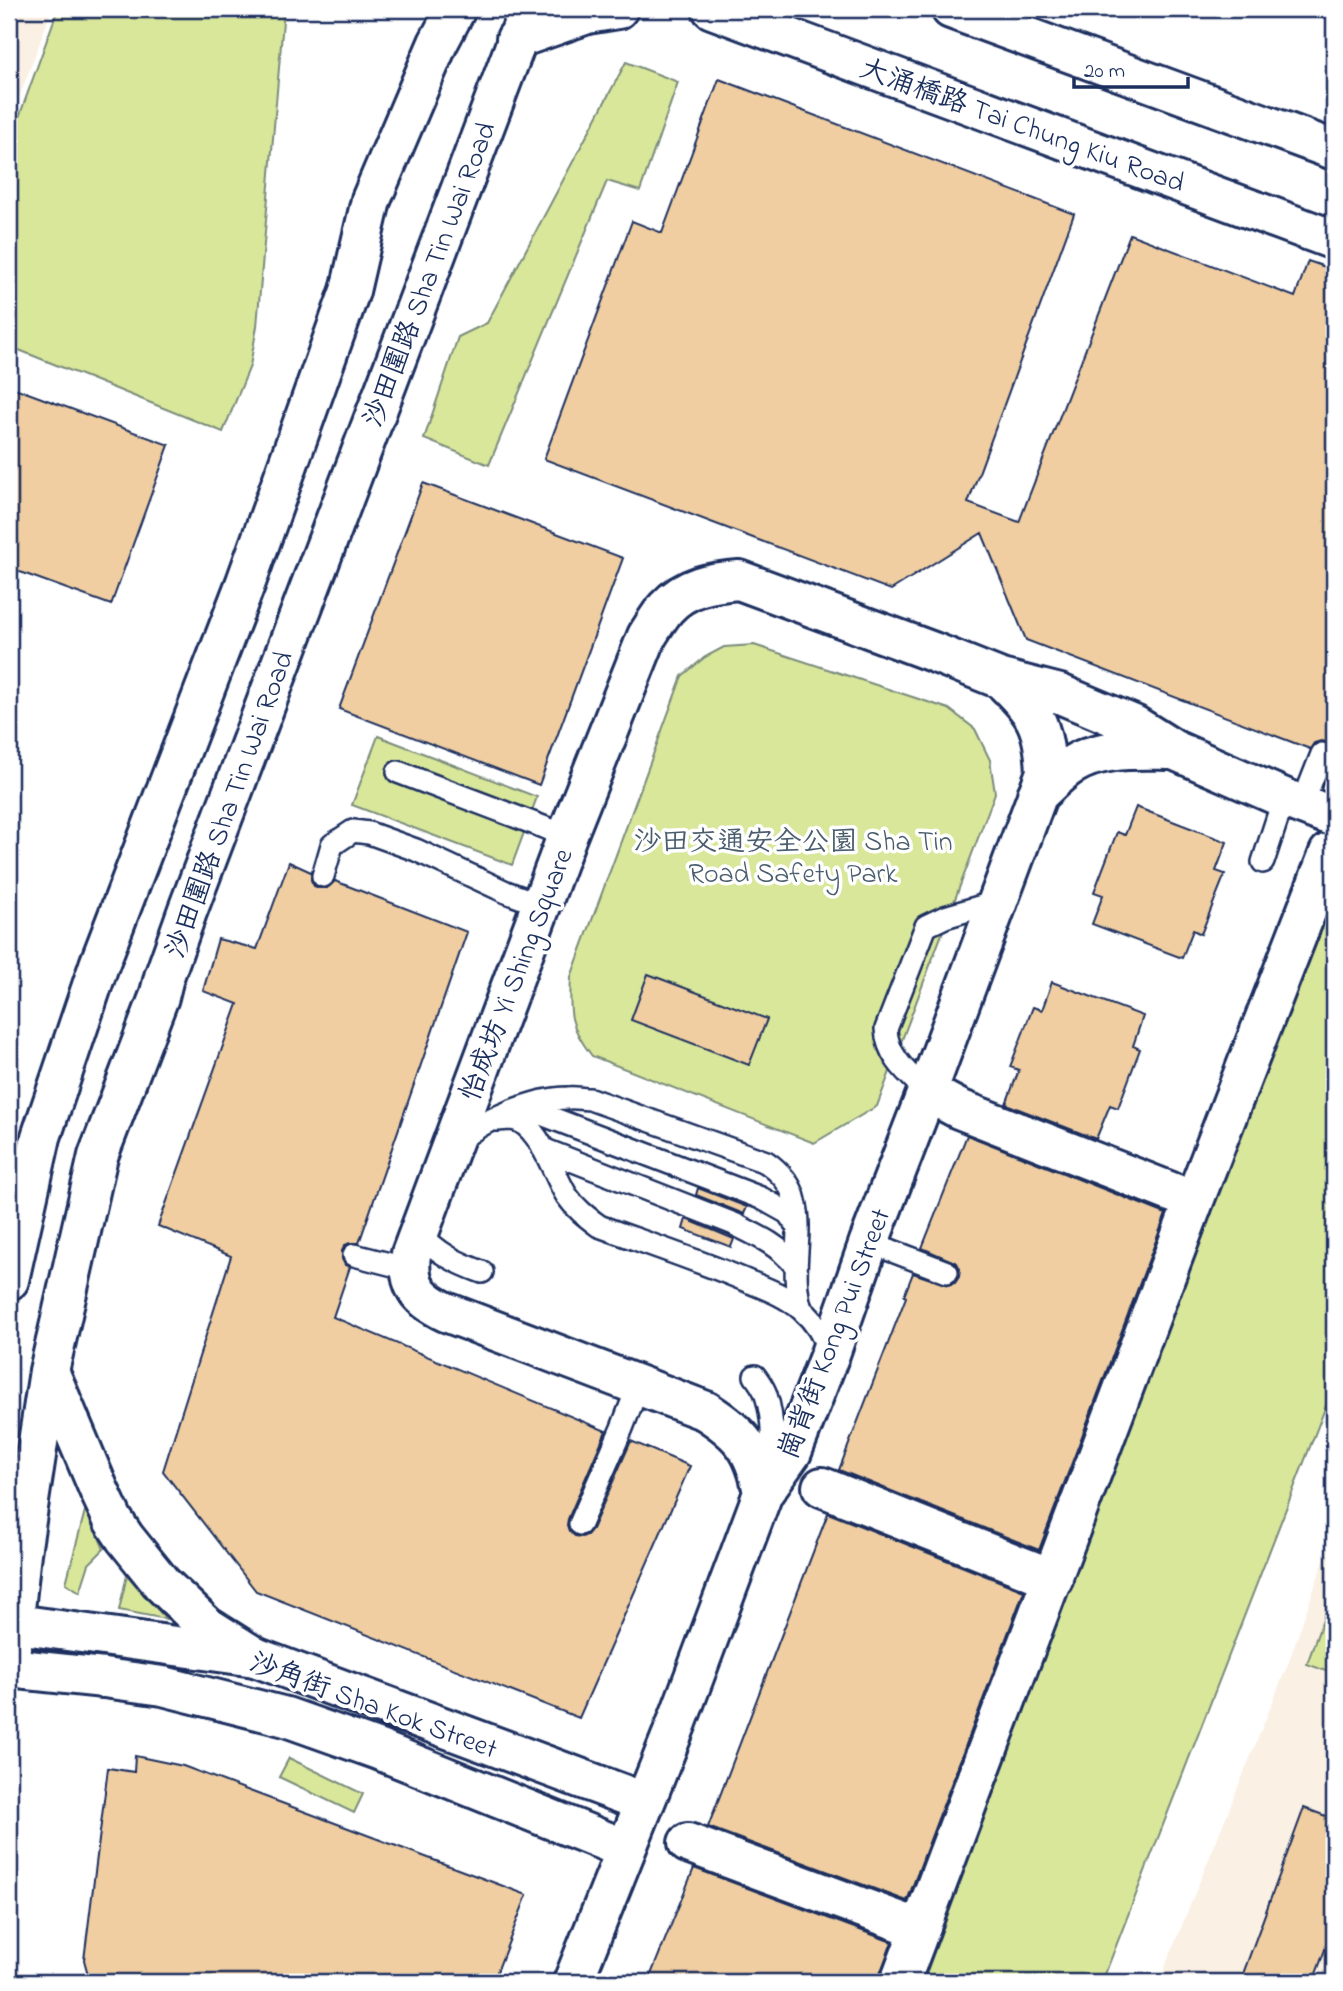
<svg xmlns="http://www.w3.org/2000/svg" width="1343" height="1991" font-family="'Indie Flower','LXGW WenKai TC',sans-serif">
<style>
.built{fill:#faf0e3}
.green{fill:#d9e79a;stroke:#7a8b7c;stroke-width:2}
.building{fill:#f0cea1;stroke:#1b2f5e;stroke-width:2}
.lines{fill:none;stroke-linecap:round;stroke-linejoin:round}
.lane-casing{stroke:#1b2f5e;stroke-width:26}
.street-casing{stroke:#1b2f5e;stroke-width:44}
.secondary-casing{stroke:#1b2f5e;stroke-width:44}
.primary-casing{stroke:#1b2f5e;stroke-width:44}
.lane{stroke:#fff;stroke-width:21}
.street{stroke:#fff;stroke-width:38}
.secondary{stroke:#fff;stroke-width:38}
.primary{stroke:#fff;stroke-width:38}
.labels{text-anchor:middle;stroke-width:7;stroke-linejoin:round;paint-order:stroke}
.street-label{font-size:28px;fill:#1b2f5e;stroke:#fff}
.park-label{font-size:28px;fill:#4a5d6d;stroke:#fff}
</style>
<rect width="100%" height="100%" fill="#fff"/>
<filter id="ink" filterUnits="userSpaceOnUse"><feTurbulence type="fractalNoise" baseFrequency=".0143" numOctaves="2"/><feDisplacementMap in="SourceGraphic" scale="14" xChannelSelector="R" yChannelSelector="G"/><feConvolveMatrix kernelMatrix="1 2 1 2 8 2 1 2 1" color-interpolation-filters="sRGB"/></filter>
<g filter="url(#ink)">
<!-- built -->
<path class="built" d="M9 9H52L9 125Z
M1334 1531V1982H1159L1288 1664Z"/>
<!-- green -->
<path class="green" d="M58 9H284L257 326 250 366 223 432 9 346V145Z
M626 62 678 82 640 191 607 181 489 465 424 439 458 337 487 323Z
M754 645 949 709 975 729 990 760 995 793 877 1106 814 1143 592 1056C569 1026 569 1014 571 977L682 676 705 657 724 647Z
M378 736 537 797 512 865 352 805Z
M1334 881V1385L1102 1982H923Z
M86 1507 104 1549 89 1564 80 1592 66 1583Z
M127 1575 166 1619 119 1610Z
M1334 1588V1674L1307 1664Z
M289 1758 363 1794 354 1813 279 1777Z"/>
<!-- building -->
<path class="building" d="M719 79 1074 214 968 503 1019 522 1130 234 1295 297 1308 261 1334 270V750L1327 742 1321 741 1314 743 1310 749 1026 640 982 533 891 590 544 459 632 221 662 233Z
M9 386 169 445 111 605 9 568Z
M423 483 623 558 539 785 339 709Z
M1136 807 1227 842 1216 871 1225 874 1201 934 1193 930 1182 958 1092 924 1103 895 1094 892 1117 832 1125 835Z
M289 862 311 872V880L314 886 319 888H327L335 881 467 932 359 1243H350L345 1245 342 1251V1259L345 1265 350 1267 333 1317 606 1431 568 1519 567 1525 569 1531 575 1536 582 1537 587 1535 592 1529 631 1441 690 1466 579 1718 256 1591 163 1471 231 1256 158 1226 238 1004 203 991 218 939 257 949Z
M648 974 767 1019 749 1065 631 1020Z
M1052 982 1143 1016 1133 1046 1140 1049 1118 1108 1110 1105 1096 1139 1006 1104 1019 1070 1010 1067 1018 1046 1033 1007 1042 1010Z
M967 1135 1166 1214 1039 1550 839 1470 906 1297 904 1296 913 1273 948 1285 955 1283 959 1277 960 1269 957 1263 922 1248Z
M698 1188 747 1207 744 1214 696 1195Z
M686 1219 734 1239 731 1247 683 1229Z
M828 1513 1024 1591 907 1901 708 1827Z
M135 1756 183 1766 527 1895 493 1982H90L84 1960 108 1768 134 1772Z
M1304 1808 1334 1819V1925L1313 1982H1240Z
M694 1868 892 1942 880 1974 879 1982H648Z"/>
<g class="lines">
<!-- lane casing -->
<g class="lane-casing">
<path id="lane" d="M398 772 567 836
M1302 805 1322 754
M1263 862 1284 798
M323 876 332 845 353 831 369 833 416 850 506 892 541 905
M927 1092C909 1074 887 1057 886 1029L926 926 945 917 999 901
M523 1107 761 1198 788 1213 797 1226
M494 1120C500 1120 506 1119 511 1119 539 1121 553 1175 567 1196 576 1209 587 1217 599 1226 646 1243 694 1259 740 1278 761 1287 784 1294 802 1310 816 1322 824 1336 830 1354
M455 1145C478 1121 535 1098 568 1098 575 1097 583 1099 590 1099L766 1162C779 1171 792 1185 795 1201 804 1235 789 1270 801 1309
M543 1149 734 1224C758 1236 777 1244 795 1265
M419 1233C439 1254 455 1262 482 1272
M869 1242 947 1272
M354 1255 409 1269
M755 1376C759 1382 764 1388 766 1395 774 1420 774 1449 768 1474
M580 1524 622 1428 639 1384"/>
</g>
<!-- street casing -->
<g class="street-casing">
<path id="street" d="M1037 795C1048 785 1058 774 1070 766 1101 746 1139 750 1174 750
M927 1092 959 1109 1194 1201
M822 1487 1053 1579
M763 1493C755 1450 742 1434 706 1411L446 1312C419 1299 407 1286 411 1254L567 836 647 636C653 627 659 616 666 608 686 586 711 582 739 580L933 652 1001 679 1060 694 1134 725 1174 750 1284 798 1334 817
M688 1843 920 1929
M573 1982 676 1725 763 1493 792 1452 830 1354 869 1242 927 1092 1046 772C1044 725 1035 711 1001 679
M900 1982 1194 1201 1329 853"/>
</g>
<!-- secondary casing -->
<g class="secondary-casing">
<path id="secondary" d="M9 1623 255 1657 644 1802
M9 1668 104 1678 163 1686 286 1717 379 1750 625 1849"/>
</g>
<!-- primary casing -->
<g class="primary-casing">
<path id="primary" d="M712 9 1334 240
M951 9 1334 150
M516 39 587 14 618 9
M9 1280 41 1137 99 965 246 582 350 291 371 200 438 43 456 9
M49 1371 99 1490 113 1520 125 1538 162 1584 206 1626 255 1657
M9 1666 21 1553 49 1371 59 1328 98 1156 159 997 164 977 187 912 529 9"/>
</g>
<!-- lane -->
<use href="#lane" class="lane"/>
<!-- street -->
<use href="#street" class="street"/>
<!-- secondary -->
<use href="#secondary" class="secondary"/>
<!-- primary -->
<use href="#primary" class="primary"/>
</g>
</g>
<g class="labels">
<!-- street labels -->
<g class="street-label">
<text transform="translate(1023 124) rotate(20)" y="10">大涌橋路 Tai Chung Kiu Road</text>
<text transform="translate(428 274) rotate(-69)" y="10">沙田圍路 Sha Tin Wai Road</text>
<text transform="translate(228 804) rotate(-70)" y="10">沙田圍路 Sha Tin Wai Road</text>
<text transform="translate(515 974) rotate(-69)" y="10">怡成坊 Yi Shing Square</text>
<text transform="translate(833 1333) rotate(-69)" y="10">崗背街 Kong Pui Street</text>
<text transform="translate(374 1704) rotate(20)" y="10">沙角街 Sha Kok Street</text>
</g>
<!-- park labels -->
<g class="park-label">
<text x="793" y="850">沙田交通安全公園 Sha Tin<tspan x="793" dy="32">Road Safety Park</tspan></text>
</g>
</g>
<!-- margin -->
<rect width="1343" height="1991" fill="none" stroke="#fff" stroke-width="35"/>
<rect x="18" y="18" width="1308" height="1956" fill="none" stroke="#1b2f5e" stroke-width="2.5" filter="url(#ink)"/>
<!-- scale -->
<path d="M1074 77v10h114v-10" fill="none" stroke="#1b2f5e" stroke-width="3.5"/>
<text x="1084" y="77" font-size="21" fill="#1b2f5e" stroke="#ffffff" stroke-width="5" paint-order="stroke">20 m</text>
</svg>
